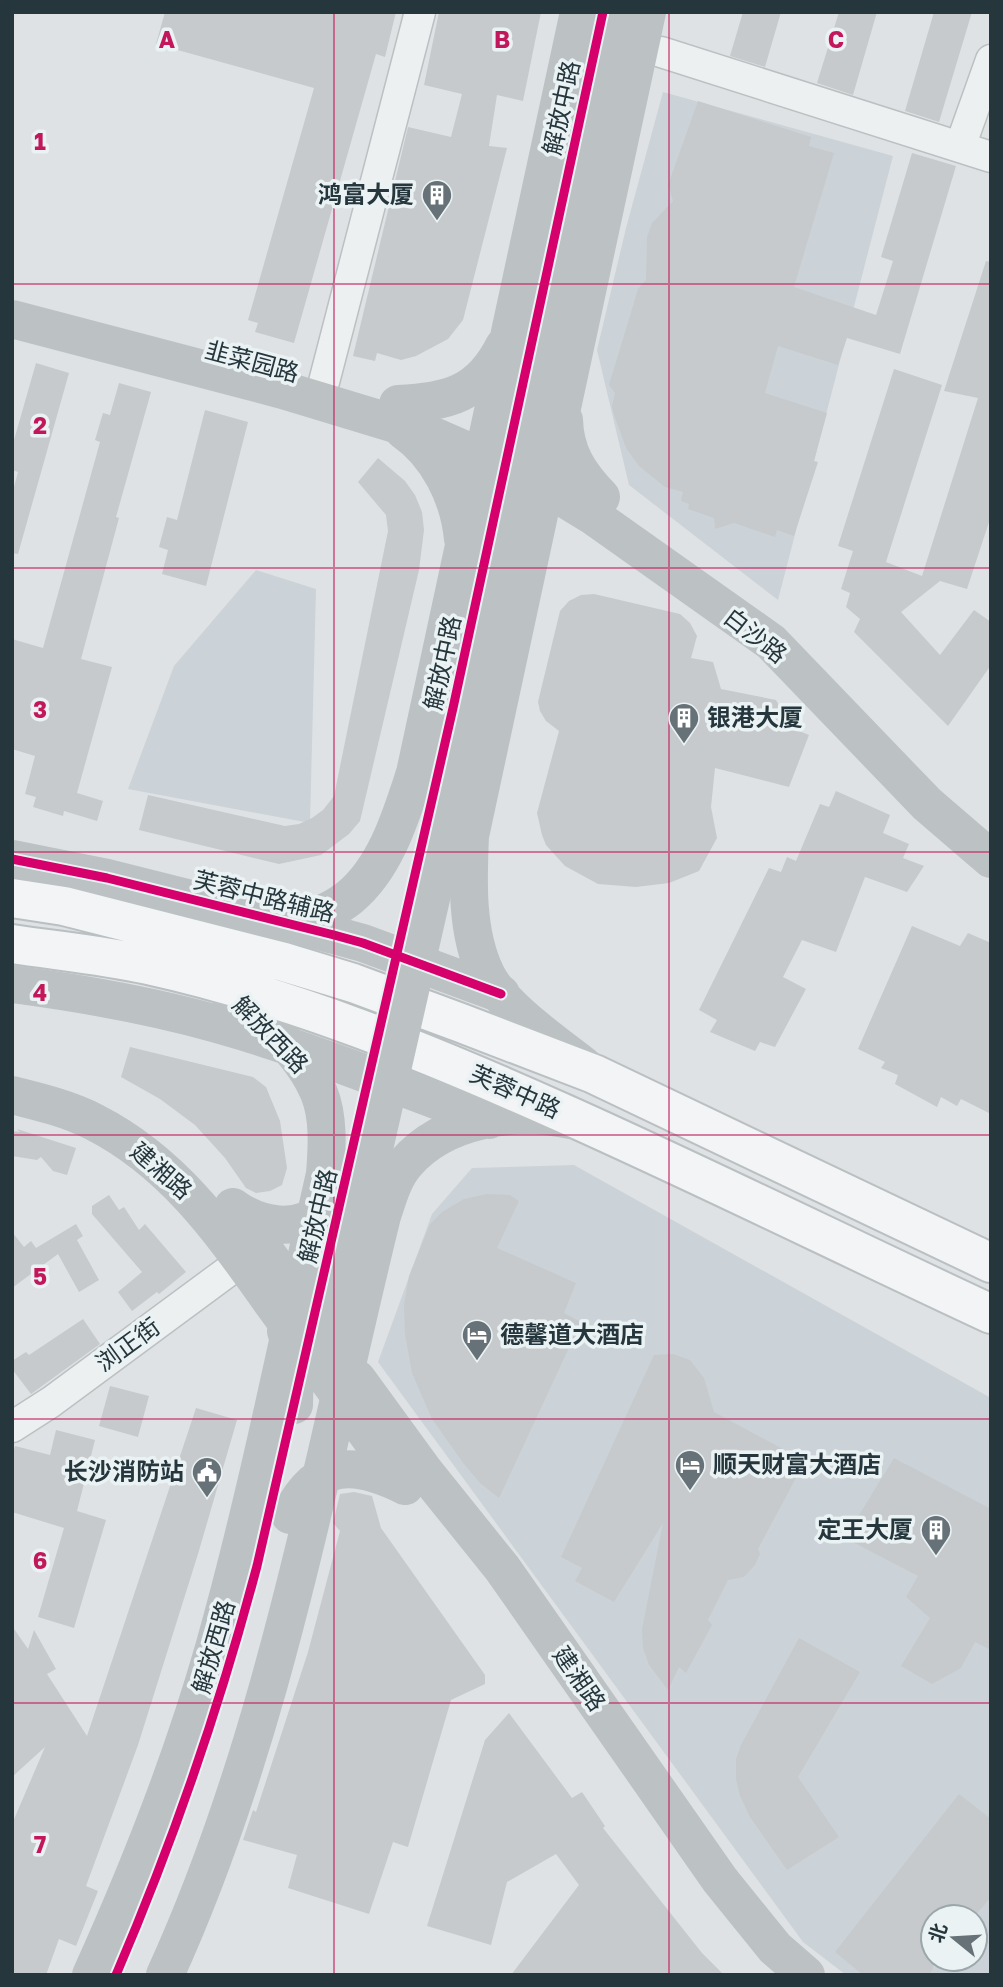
<svg xmlns="http://www.w3.org/2000/svg" width="1003" height="1987" font-family="'Golos Text','Noto Sans SC',sans-serif">
<style>
.built{fill:#cbd3d8;fill-rule:evenodd}
.building{fill:#c6cacc}
.lines{fill:none;stroke-linecap:round;stroke-linejoin:round}
.street-casing{stroke:#bcc0c2;stroke-width:33}
.primary-casing{stroke:#babfc2;stroke-width:42}
.street{stroke:#edf0f1;stroke-width:30}
.secondary{stroke:#bcc2c4;stroke-width:38}
.primary{stroke:#f2f4f5;stroke-width:38}
.secondary-bridge{stroke:#bcc2c4;stroke-width:38}
.cycleway-casing{stroke:#eaf2f4;stroke-width:13}
.cycleway{stroke:#d6006c;stroke-width:9}
.grid{fill:none;stroke:#c2185b;stroke-width:2;stroke-opacity:0.55}
.labels{text-anchor:middle;stroke-width:7;stroke-linejoin:round;paint-order:stroke}
.street-label{font-size:24px;fill:#25363d;stroke:#eaf2f4}
.poi-label{font-size:24px;font-weight:bold;fill:#25363d;stroke:#eaf2f4;text-anchor:end}
.grid-label{font-size:23px;text-anchor:middle;font-weight:bold;fill:#c2185b;stroke:#eaf2f4;stroke-width:7;stroke-linejoin:round;paint-order:stroke}
</style>
<rect width="100%" height="100%" fill="#dee2e4"/>
<!-- built -->
<path class="built" d="M663 92 893 156 778 600 629 485 597 350 626 228Z
M256 570 316 589 310 823 128 789 174 666Z
M574 1165 991 1398V1975H846L803 1942 378 1362 432 1214 472 1168ZM933 1917H975V1959H933Z"/>
<!-- building -->
<path class="building" d="M165 12H396L385 57 376 54 294 343 255 332 258 323 248 320 314 88 156 44Z
M439 12H541L523 101 497 95 489 146 507 148 463 320 448 339 416 356 401 360 377 353 375 361 353 356 408 127 451 137 462 94 424 85Z
M743 12H781L765 67 730 56Z
M839 12H877L853 95 817 83Z
M934 12H972L939 122 905 111Z
M698 101 811 137 809 146 834 153 794 287 876 315 893 261 881 257 912 153 956 166 900 354 847 338 838 365 778 346 765 393 827 413 814 461 818 462 794 536 777 530 775 537 734 523 715 529 714 518 688 509 689 504 681 501 683 492 665 487 639 466 626 448 614 415 612 406 615 393 609 385 638 289 646 280 647 237 652 223 673 201 668 185Z
M986 261 991 262V516L967 589 940 581 901 612 940 655 974 610 991 622V665L948 726 854 632 860 619 846 607 850 593 841 589 853 551 838 546 894 369 942 385 886 562 922 576 978 398 944 391Z
M36 363 69 373 18 554 12 553V494L18 472 12 470V447Z
M119 383 151 392 116 517 119 518 81 659 112 667 77 793 103 801 97 821 64 811 63 816 33 807 36 797 25 794 35 756 12 749V639L43 648 100 442 95 440 103 413 110 415Z
M205 410 248 422 206 586 162 574 168 550 159 547 167 517 177 520Z
M378 458 405 481 415 495 422 512 424 530 419 570 360 821 349 834 321 855 279 864 139 830 148 795 285 826 299 824 312 818 323 810 334 796 388 531 386 515 358 482Z
M594 594 680 614 690 623 697 636 691 658 713 662 721 689 776 700 792 728 809 735 789 787 715 768 711 807 717 838 699 871 669 883 636 887 598 884 565 866 546 845 542 835 537 813 559 731 546 721 540 711 538 702 560 611 569 601 581 595Z
M836 791 890 815 883 833 909 844 903 858 924 866 907 892 865 877 836 952 802 940 783 977 806 989 775 1047 760 1042 755 1051 710 1032 717 1020 699 1010 769 868 781 872 787 857 796 861 820 804 829 807Z
M912 926 960 946 968 933 991 943V1114L961 1099 957 1106 941 1097 937 1107 895 1084 898 1075 881 1068 885 1062 858 1049Z
M130 1047 253 1077 266 1087 280 1121 287 1168 282 1185 270 1191 256 1193 246 1188 225 1158 195 1125 160 1099 121 1077Z
M17 1129 76 1148 67 1175 53 1171 41 1157 37 1160 12 1156V1131L20 1132Z
M487 1194 510 1195 519 1201 497 1248 576 1283 564 1313 581 1322 499 1498 480 1483 464 1464 432 1419 412 1373 405 1334 404 1305 409 1276 430 1224 442 1212 464 1199Z
M109 1195 119 1210 124 1207 139 1230 145 1224 186 1272 159 1294 157 1292 132 1311 118 1292 142 1272 92 1214V1206Z
M76 1224 83 1236 77 1240 99 1280 79 1292 58 1254 12 1288V1232L24 1247 31 1241 36 1248Z
M83 1319 100 1344 31 1394 12 1369V1361L26 1352 29 1355Z
M673 1354 690 1360 704 1378 714 1412 805 1461 758 1549 760 1554 755 1565 744 1577 728 1580 708 1620 712 1625 686 1673 679 1667 668 1690 649 1665 643 1648 642 1629 663 1523 614 1602 575 1581 582 1568 561 1557 654 1355Z
M110 1386 149 1396 138 1437 99 1426Z
M196 1408 237 1420 198 1554 138 1745 86 1886 98 1891 76 1946 59 1939 46 1975H20L12 1972V1824L45 1747 12 1777V1626L28 1649 34 1630 56 1669 47 1674 87 1736Z
M56 1430 95 1440 77 1511 106 1520 74 1628 38 1617 64 1528 12 1512V1457L15 1446 50 1455Z
M894 1458 991 1509V1650L975 1642 961 1668 932 1684 901 1666 930 1618 906 1597 918 1576 845 1538Z
M354 1492 372 1496 381 1528 485 1675V1684L451 1700 408 1847 393 1842 369 1914 288 1888 297 1855 243 1840 253 1810 256 1812 308 1652 340 1531 333 1523 340 1494Z
M799 1638 860 1672 798 1777 839 1837 787 1870 750 1817 740 1796 736 1779V1759L741 1745Z
M509 1713 572 1798 582 1792 605 1826 603 1828 702 1953 724 1975H511L579 1885 556 1854 507 1882 491 1945 427 1926 485 1740Z
M959 1794 991 1819V1897L974 1917H933V1969L928 1975H863L835 1952Z"/>
<g class="lines">
<!-- street casing -->
<g class="street-casing">
<path id="street" d="M661 52 991 157
M960 147 991 60
M324 382 420 12
M12 1427 51 1402 242 1261"/>
</g>
<!-- primary casing -->
<g class="primary-casing">
<path id="primary" d="M12 898 64 906 284 962 353 983 461 1023 594 1074 991 1263
M12 944C58 951 103 955 148 965 293 997 431 1054 565 1114 708 1178 849 1248 991 1314"/>
</g>
<!-- street -->
<use href="#street" class="street"/>
<!-- secondary -->
<path class="secondary" d="M12 319 283 390 392 423 431 435 534 480 593 516 771 642 927 804 991 859
M398 404C448 402 480 394 504 346
M564 420C565 453 579 474 601 497
M403 430C438 454 459 497 463 539
M12 859 107 878 334 935 363 943 501 994
M212 942C254 933 316 925 350 897 386 867 401 816 415 773L579 12
M12 984C80 993 150 1005 217 1024 309 1050 399 1087 489 1120
M584 1066C555 1043 502 1007 486 974 466 933 468 881 470 836L647 12
M12 1095C40 1102 69 1109 94 1122 173 1162 221 1231 271 1301
M357 1379 424 1471 502 1568 720 1880 775 1948 806 1975
M91 1975C139 1869 182 1760 214 1648 258 1492 289 1332 325 1174 327 1148 329 1117 319 1093 301 1049 257 1014 221 985
M165 1975C275 1734 319 1471 382 1216 388 1198 393 1178 406 1163 444 1119 515 1108 570 1120"/>
<!-- primary -->
<use href="#primary" class="primary"/>
<!-- secondary-bridge -->
<path class="secondary-bridge" d="M233 1207 315 1320
M233 1207C259 1226 298 1234 324 1209 336 1198 342 1182 348 1167
M271 1301 405 1486
M286 1331 295 1361 294 1405
M330 1342 473 714 625 12
M290 1515C318 1459 354 1461 405 1486"/>
<!-- cycleway casing -->
<g class="cycleway-casing">
<path id="cycleway" d="M12 859 107 878 334 935 363 943 501 994
M116 1975C173 1842 220 1706 257 1566L453 708 603 12"/>
</g>
<!-- cycleway -->
<use href="#cycleway" class="cycleway"/>
</g>
<!-- grid -->
<path class="grid" d="M334 12V1975M669 12V1975M12 284H991M12 568H991M12 852H991M12 1135H991M12 1419H991M12 1703H991"/>
<!-- icons -->
<defs>
<g id="building-pin" transform="scale(1.575)"><path d="M0 17L-7.5 6A9.5 9.5 0 1 1 7.5 6Z" fill="#667277" stroke="#eaf2f4"/><path d="M-4-6H4V6H1V3H-1V6H-4ZM-2.5-4.3h1.7v1.8h-1.7ZM.8-4.3h1.7v1.8H.8ZM-2.5-1h1.7V.8h-1.7ZM.8-1h1.7V.8H.8Z" fill="#fff"/></g>
<g id="hotel-pin" transform="scale(1.575)"><path d="M0 17L-7.5 6A9.5 9.5 0 1 1 7.5 6Z" fill="#667277" stroke="#eaf2f4"/><path d="M-6-4.5h1.5V1H6V5H4.5V3h-9V5H-6ZM-4 0a1.8 1.8 0 1 1 3.6 0ZM.5 0V-2.5h3Q6-2.5 6 0Z" fill="#fff"/></g>
<g id="civic-pin" transform="scale(1.575)"><path d="M0 17L-7.5 6A9.5 9.5 0 1 1 7.5 6Z" fill="#667277" stroke="#eaf2f4"/><path d="M-.6-6.5H3V-4.5H.6V-3L4-1V1h2V6H-6V1h2V-1L-.6-3ZM-1.2 2.5V6h2.4V2.5Z" fill="#fff"/></g>
</defs>
<g fill-rule="evenodd">
<use href="#building-pin" x="437" y="195"/>
<use href="#building-pin" x="684" y="718"/>
<use href="#hotel-pin" x="477" y="1335"/>
<use href="#hotel-pin" x="690" y="1465"/>
<use href="#civic-pin" x="207" y="1472"/>
<use href="#building-pin" x="936" y="1530"/>
</g>
<g class="labels">
<!-- street labels -->
<g class="street-label">
<text transform="translate(562 108) rotate(-78)" y="8">解放中路</text>
<text transform="translate(252 362) rotate(15)" y="8">韭菜园路</text>
<text transform="translate(755 636) rotate(38)" y="8">白沙路</text>
<text transform="translate(443 663) rotate(-78)" y="8">解放中路</text>
<text transform="translate(264 897) rotate(14)" y="8">芙蓉中路辅路</text>
<text transform="translate(270 1035) rotate(46)" y="8">解放西路</text>
<text transform="translate(515 1092) rotate(24)" y="8">芙蓉中路</text>
<text transform="translate(161 1171) rotate(41)" y="8">建湘路</text>
<text transform="translate(318 1216) rotate(-77)" y="8">解放中路</text>
<text transform="translate(128 1345) rotate(-36)" y="8">浏正街</text>
<text transform="translate(214 1647) rotate(-74)" y="8">解放西路</text>
<text transform="translate(579 1679) rotate(55)" y="8">建湘路</text>
</g>
<!-- poi labels -->
<g class="poi-label">
<text x="414" y="203">鸿富大厦</text>
<text x="707" y="726" text-anchor="start">银港大厦</text>
<text x="500" y="1343" text-anchor="start">德馨道大酒店</text>
<text x="713" y="1473" text-anchor="start">顺天财富大酒店</text>
<text x="184" y="1480">长沙消防站</text>
<text x="913" y="1538">定王大厦</text>
</g>
</g>
<g class="grid-label">
<text x="167" y="48">A</text>
<text x="502" y="48">B</text>
<text x="836" y="48">C</text>
<text x="40" y="150">1</text>
<text x="40" y="434">2</text>
<text x="40" y="718">3</text>
<text x="40" y="1001">4</text>
<text x="40" y="1285">5</text>
<text x="40" y="1569">6</text>
<text x="40" y="1853">7</text>
</g>
<!-- border -->
<rect width="1003" height="1987" fill="none" stroke="#25363d" stroke-width="28"/>
<!-- north arrow -->
<g transform="translate(954 1938) rotate(288)"><circle r="33" fill="#eaf2f4" stroke="#9ba7ab" stroke-width="2"/>
<path d="M0-5L12 26L0 18L-12 26Z" fill="#667277"/>
<text y="-10" font-size="19" font-weight="bold" text-anchor="middle" fill="#25363d">北</text>
</g>
</svg>
